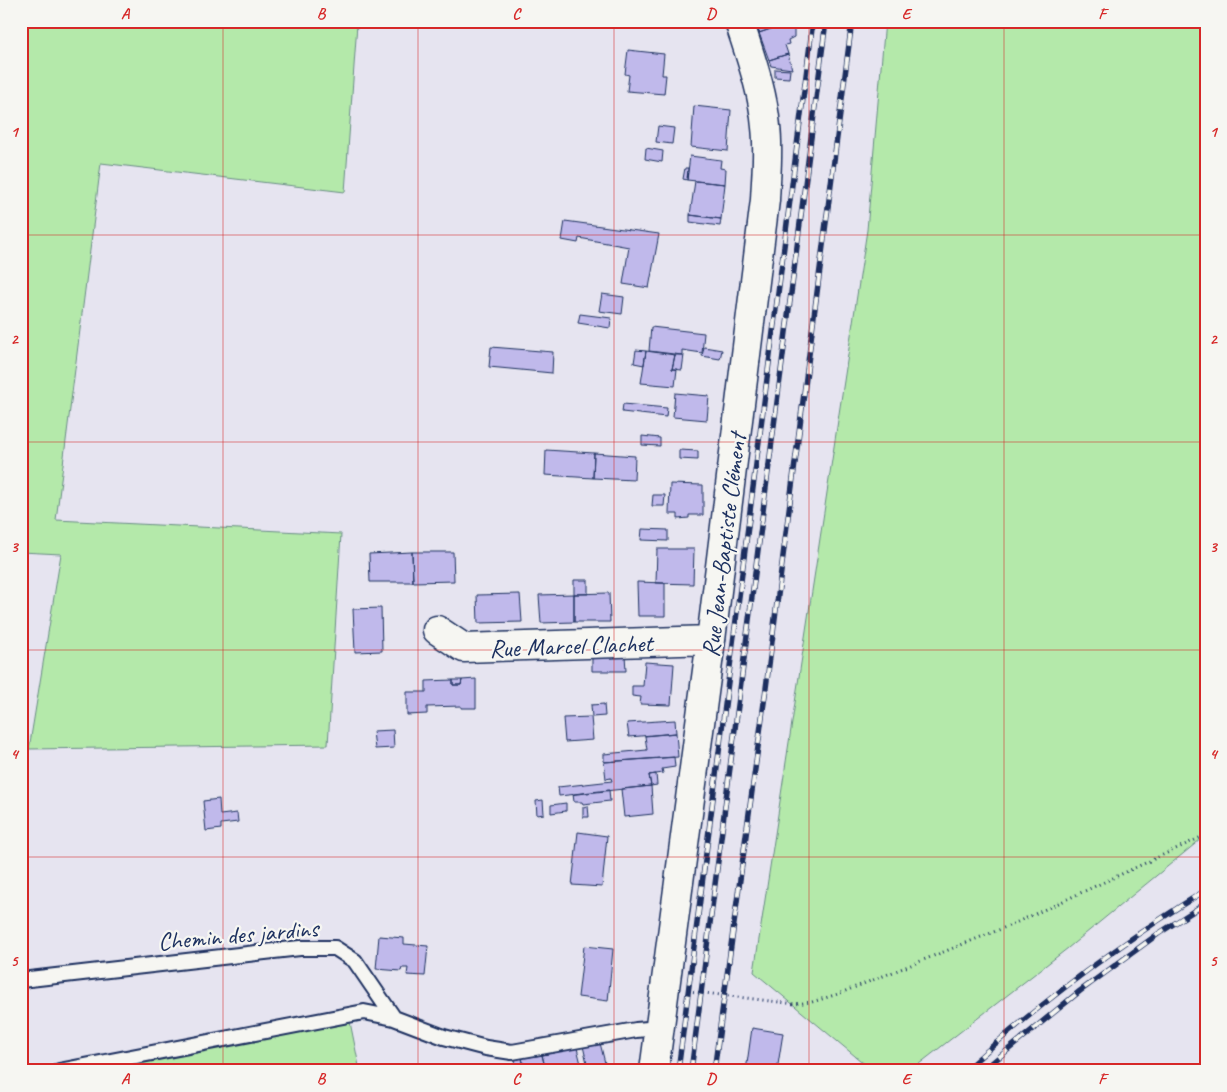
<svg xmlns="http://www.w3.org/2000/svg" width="1227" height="1092" font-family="Caveat,sans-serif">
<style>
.green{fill:#b4e9aa;stroke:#688c84}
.building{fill:#c0b9eb;stroke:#1b2f5e}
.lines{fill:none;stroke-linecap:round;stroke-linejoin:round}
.lane-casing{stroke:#1b2f5e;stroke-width:18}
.street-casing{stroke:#1b2f5e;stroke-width:31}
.path{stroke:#1b2f5e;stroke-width:3;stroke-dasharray:1 4;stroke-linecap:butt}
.lane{stroke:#f6f6f2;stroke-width:14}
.street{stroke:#f6f6f2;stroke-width:28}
.rail-casing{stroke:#1b2f5e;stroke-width:5.5}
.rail{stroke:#f6f6f2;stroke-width:4;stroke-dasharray:11;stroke-linecap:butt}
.grid{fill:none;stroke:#d62828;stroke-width:1;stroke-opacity:0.55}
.labels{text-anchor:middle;stroke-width:4.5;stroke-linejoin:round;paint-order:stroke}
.street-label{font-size:25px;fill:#1b2f5e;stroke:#f6f6f2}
.neatline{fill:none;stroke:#d62828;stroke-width:2}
.grid-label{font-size:16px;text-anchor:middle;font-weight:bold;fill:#d62828}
</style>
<rect width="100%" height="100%" fill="#e6e4f0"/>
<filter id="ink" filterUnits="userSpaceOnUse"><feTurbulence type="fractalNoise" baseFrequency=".02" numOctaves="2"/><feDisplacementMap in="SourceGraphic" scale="10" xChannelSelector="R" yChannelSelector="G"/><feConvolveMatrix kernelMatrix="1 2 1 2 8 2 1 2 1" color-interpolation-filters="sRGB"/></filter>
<g filter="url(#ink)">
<!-- green -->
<path class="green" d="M21 21H343L357 24 345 192 101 163 56 520 341 534 328 745 29 749 61 554 21 552Z
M885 21H1206V835L1068 948 910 1071H873L754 972 867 230Z
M350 1022 360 1071H95Z"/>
<!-- building -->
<path class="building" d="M756 21H789L790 22 759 33Z
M794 21V37L788 40 789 44 785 45 788 54 769 60 759 33Z
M628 50 664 54 662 75H666L664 94 627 91 629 75 625 74Z
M788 54 792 69 771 66 769 60Z
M775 69 790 70 789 78 775 77Z
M694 106 731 110 728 151 691 147Z
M658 126 674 128 672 144 656 142Z
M646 148 663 151 662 162 645 159Z
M690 156 721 160 720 168 726 169 725 184 687 180Z
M685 168H688L687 180 683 179Z
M695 181 725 184 721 219 690 215Z
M690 215 721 219 720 226 690 222Z
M565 221 659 234 649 288 623 284 629 247 579 238 578 243 562 240Z
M602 294 624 297 622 314 599 311Z
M580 314 611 318 610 328 578 323Z
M651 327 704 333 702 353 682 350V355L649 351Z
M491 347 553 352 552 373 489 367Z
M704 347 722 350 720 359 702 356Z
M636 350 646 351 644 365 634 363Z
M646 351 675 355 672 369H677L675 386 641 383Z
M675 355H684L682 370 672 369Z
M675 393 709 396 707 420 673 417Z
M623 404 667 408 666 417 622 412Z
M642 436 660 438V446L642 445Z
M546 450 594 453 593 478 545 475Z
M679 450 698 451V460L679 459Z
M594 453 635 456 634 480 593 478Z
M670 484 703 485V515H689V518L678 519V514H669Z
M653 495H665L664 506H652Z
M642 529 668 530V541L641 540Z
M657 549H694L693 584 656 583Z
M412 552 413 582H370L369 554Z
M412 552H453L454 581 413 582Z
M574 580H588V594H574Z
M637 582 665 583V616H638Z
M609 593 610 622H574V594Z
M520 594 522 622 478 623 477 595Z
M574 594V622L541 623 539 595Z
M381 608 382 651 355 652 353 609Z
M625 655 626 671H592V656Z
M645 662 674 664 671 705 640 704 641 697 632 696V686H643Z
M476 679V708H461V706L427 707V714L407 715V692H426V681L453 680V685H461L462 680Z
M453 680H462L461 685H453Z
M604 704 605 716 592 717 591 705Z
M591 717 593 740 565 742 563 718Z
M675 720 676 733 629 737 627 723Z
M393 730 394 748 375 749 373 731Z
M676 733 678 757 604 762V754L647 750 645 736Z
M674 757 675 767 662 769 663 773 649 775 651 786 559 796 558 787 612 781 611 778 606 779 604 762Z
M656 774 657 785 651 786 649 775Z
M651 786 653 814 624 817 621 789Z
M609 790 610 801 583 804 582 802H574L573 794Z
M219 799 220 815 237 813 238 822 221 824V829L206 831 203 801Z
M543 800 544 814 537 815 536 801Z
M566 803V811L551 813V805Z
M588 806 589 817H583V807Z
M578 832 607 836 602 887 572 885Z
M379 936 404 938V944L428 946 425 976 407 975 408 968H402L401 971 376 969Z
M584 946 613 949 608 1001 578 997Z
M752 1028 783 1033 777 1071H746Z
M600 1043 607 1071H569L568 1066 546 1071 542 1055 577 1048 581 1064 587 1063 583 1046Z
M542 1055 546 1071H525L522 1058Z
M522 1058 525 1070 518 1071 515 1060Z"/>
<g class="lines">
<!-- lane casing -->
<g class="lane-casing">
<path id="lane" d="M21 980 300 948H335L355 961 394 1018 444 1037 486 1048 512 1052 636 1030 660 1028
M59 1071 364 1012 394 1018"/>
</g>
<!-- street casing -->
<g class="street-casing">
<path id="street" d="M437 630 464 648 711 640
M654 1071 711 640 765 200C766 176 769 151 766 127 763 91 750 56 739 21"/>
</g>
<!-- path -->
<path class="path" d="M688 991 795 1004 812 1002 838 994 1011 925 1206 835"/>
<!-- lane -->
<use href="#lane" class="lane"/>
<!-- street -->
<use href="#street" class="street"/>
<!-- rail casing -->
<g class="rail-casing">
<path id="rail" d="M678 1071 813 21
M691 1071 826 21
M714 1071 766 688 852 21
M964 1071C1039 1004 1120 943 1206 890
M982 1071 1080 991 1158 934 1206 903"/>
</g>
<!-- rail -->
<use href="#rail" class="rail"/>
</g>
</g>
<!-- grid -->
<path class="grid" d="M223 21V1071M418 21V1071M614 21V1071M809 21V1071M1004 21V1071M21 235H1206M21 442H1206M21 650H1206M21 857H1206"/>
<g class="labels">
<!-- street labels -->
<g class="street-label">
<text transform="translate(723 545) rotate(-83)" y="9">Rue Jean-Baptiste Clément</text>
<text transform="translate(571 645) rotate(-2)" y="9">Rue Marcel Clachet</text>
<text transform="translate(238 934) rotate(-5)" y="9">Chemin des jardins</text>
</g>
</g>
<!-- margin -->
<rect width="1227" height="1092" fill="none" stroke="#f6f6f2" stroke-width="55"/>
<rect x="28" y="28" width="1172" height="1036" class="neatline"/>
<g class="grid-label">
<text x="125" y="19">A</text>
<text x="321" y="19">B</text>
<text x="516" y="19">C</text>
<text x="711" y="19">D</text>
<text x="906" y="19">E</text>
<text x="1102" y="19">F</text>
<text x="14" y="137">1</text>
<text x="1213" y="137">1</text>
<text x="14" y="344">2</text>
<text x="1213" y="344">2</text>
<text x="14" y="552">3</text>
<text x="1213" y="552">3</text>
<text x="14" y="759">4</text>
<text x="1213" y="759">4</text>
<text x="14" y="966">5</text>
<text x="1213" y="966">5</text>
<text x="125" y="1084">A</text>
<text x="321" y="1084">B</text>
<text x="516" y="1084">C</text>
<text x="711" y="1084">D</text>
<text x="906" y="1084">E</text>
<text x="1102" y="1084">F</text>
</g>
</svg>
